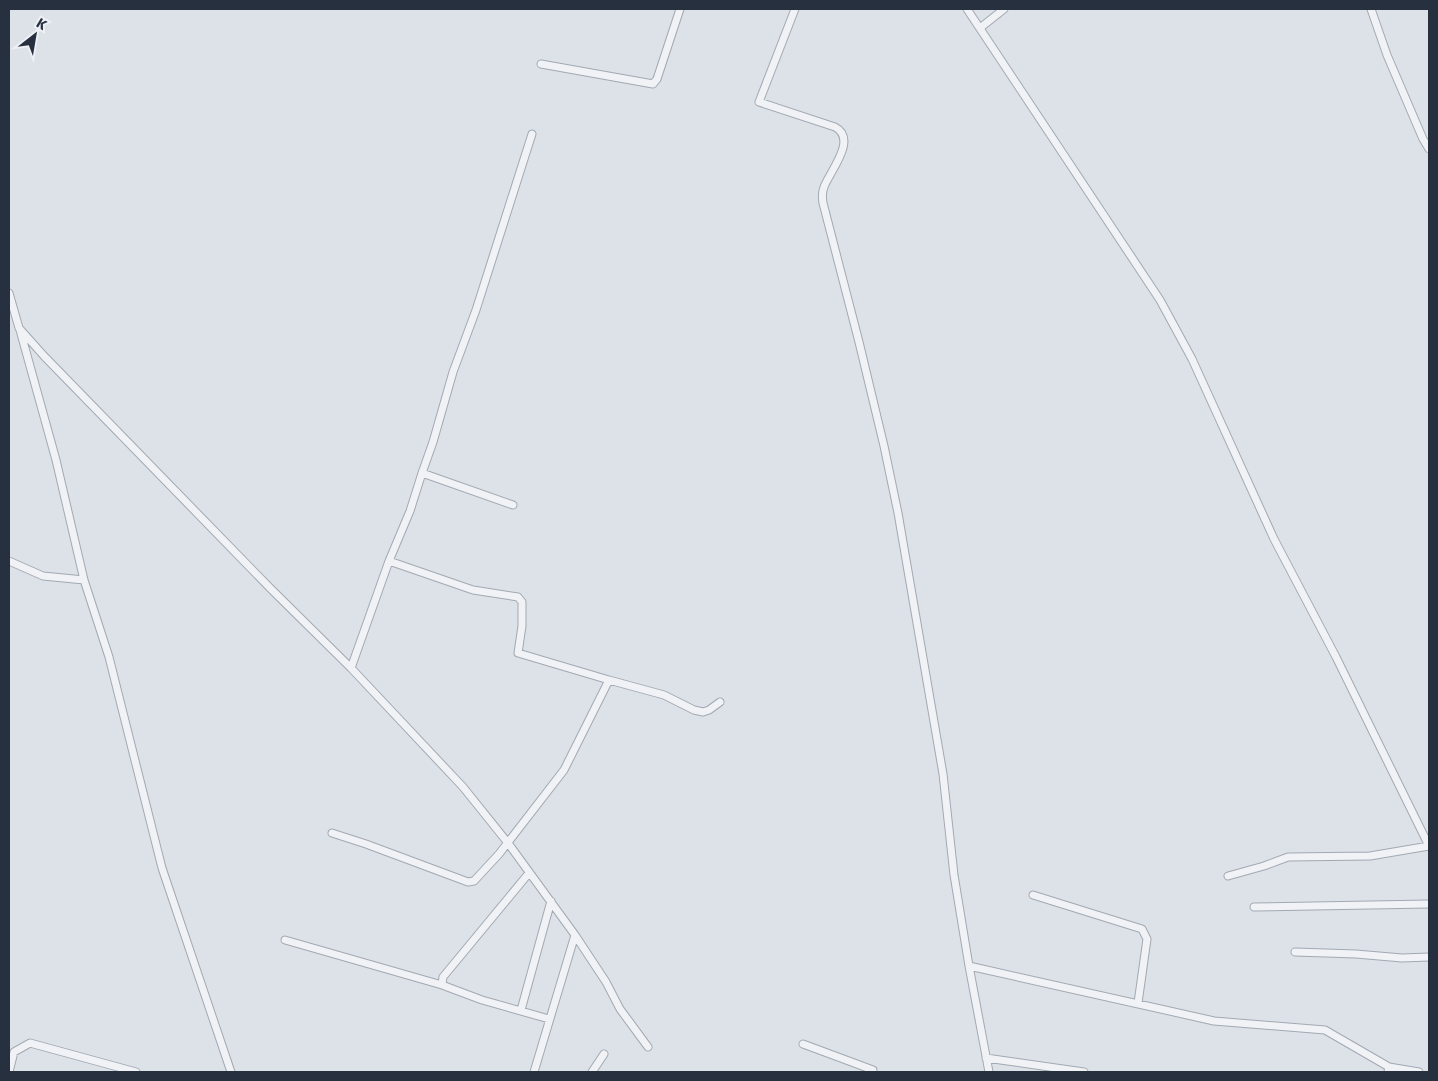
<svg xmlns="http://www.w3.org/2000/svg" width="1438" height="1081" font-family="'Fira Sans',sans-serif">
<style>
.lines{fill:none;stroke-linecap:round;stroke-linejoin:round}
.minor-casing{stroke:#a2a9b2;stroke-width:9}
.minor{stroke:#f0f2f6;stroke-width:7}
</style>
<rect width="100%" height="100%" fill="#dde2e8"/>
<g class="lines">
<!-- minor casing -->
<g class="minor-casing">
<path id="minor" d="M795 9 759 102 835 127C858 139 830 171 824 187 822 192 822 197 823 203L859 342 884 446 898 513 943 774 954 875 969 966 989 1072
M967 9 1160 300 1192 359 1274 539 1336 657 1429 846
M1371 9 1387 55 1423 139 1429 149
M980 28 1004 9
M541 64 653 84 657 79 680 9
M9 293 19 328 44 356 270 588 351 668 463 787 508 843 575 935 534 1072
M20 330 56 460 84 580 109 657 162 868 231 1072
M422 473 433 442 453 372 476 310 532 134
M9 561 43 576 84 580
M351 668 389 561 410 511 422 473 513 505
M609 680 664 695 694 710 703 712 709 710 720 702
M332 833 366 844 468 882 474 881 499 854 564 770 609 680 518 653 522 626V602L518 597 473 590 389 561
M529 873 443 977 442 985 482 1000 549 1019
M1228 876 1264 866 1288 857 1370 856 1429 846
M1033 895 1142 929 1147 939 1138 1003
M1254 907 1429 904
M575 935 606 982 620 1009 648 1047
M285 940 442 985
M1295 952 1356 954 1402 958 1429 957
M969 966 1214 1021 1325 1030 1389 1067
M521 1010 551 901
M803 1044 873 1070V1072
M986 1058 1084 1072
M9 1072 14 1052 30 1043 136 1072
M592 1072 604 1054
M1388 1072 1389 1067 1419 1072"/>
</g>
<!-- minor -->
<use href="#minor" class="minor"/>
</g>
<!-- border -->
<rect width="1438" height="1081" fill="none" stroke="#26303f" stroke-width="20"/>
<!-- north arrow -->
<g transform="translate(35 35) rotate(31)" stroke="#edf1f5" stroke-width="4" paint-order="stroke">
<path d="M0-4L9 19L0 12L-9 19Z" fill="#26303f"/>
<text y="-8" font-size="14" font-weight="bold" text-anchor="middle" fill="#26303f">K</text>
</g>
</svg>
